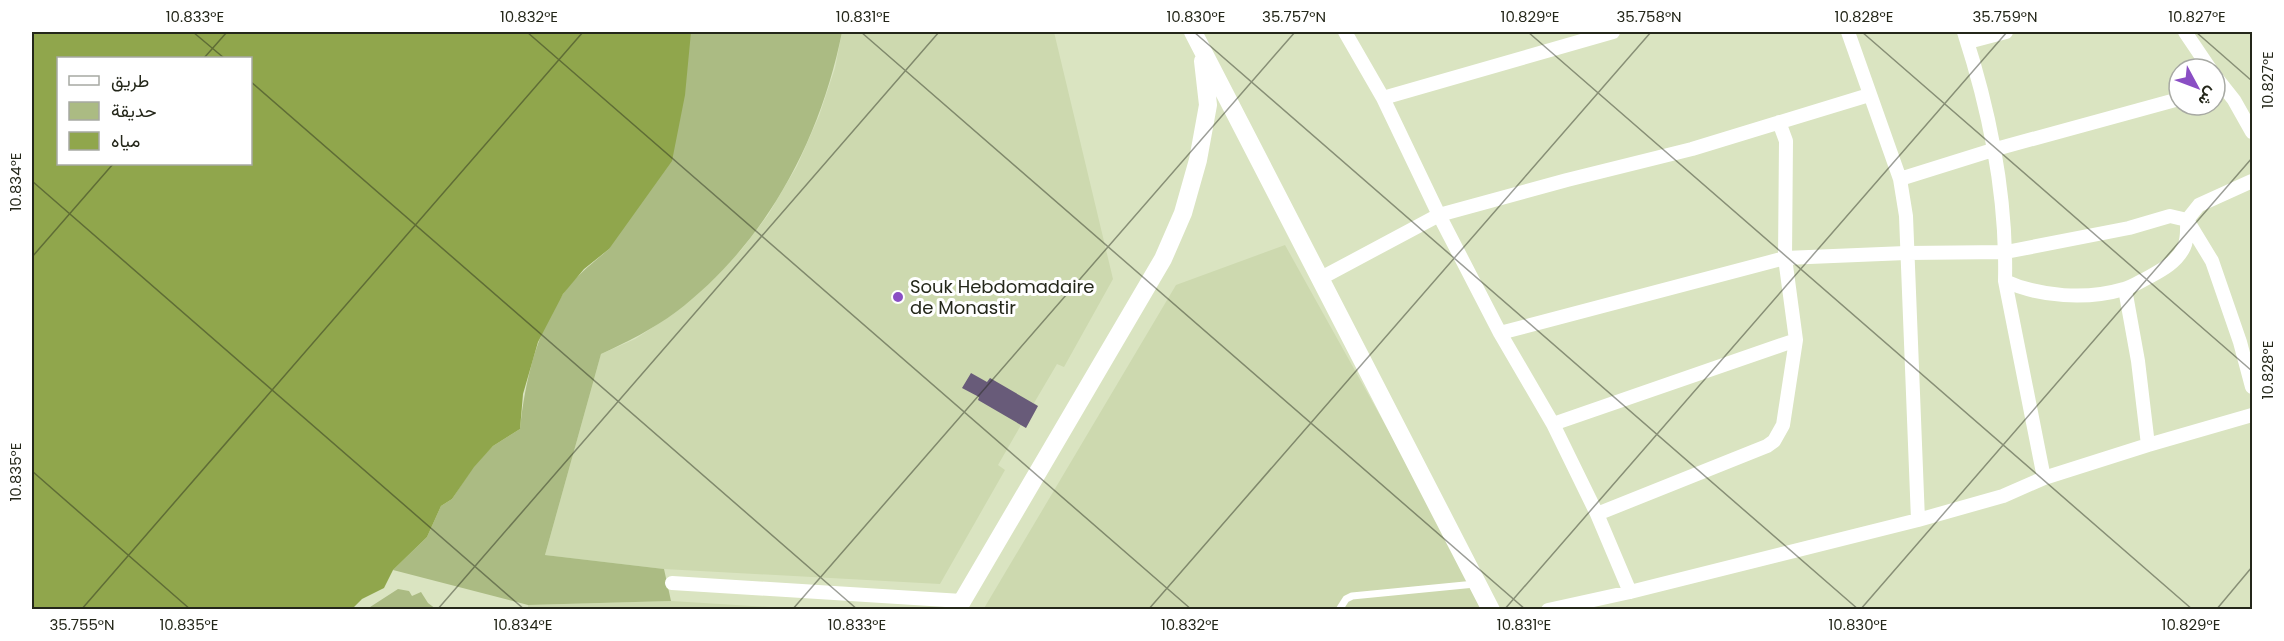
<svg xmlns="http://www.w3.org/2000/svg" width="2284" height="641" font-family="Poppins,Vazirmatn,sans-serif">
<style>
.built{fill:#cdd9af}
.green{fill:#abbb83}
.water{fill:#90a64c;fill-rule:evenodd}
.building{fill:#685b79}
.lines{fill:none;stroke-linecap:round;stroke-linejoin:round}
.lane{stroke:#fff;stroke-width:7}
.street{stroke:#fff;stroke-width:14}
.secondary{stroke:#fff;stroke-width:18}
.ticks{fill:none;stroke:#24271a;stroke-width:1.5;stroke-opacity:0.45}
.poi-dot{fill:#8a4ec4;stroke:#fff;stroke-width:2}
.labels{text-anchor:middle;stroke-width:6;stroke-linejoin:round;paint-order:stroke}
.poi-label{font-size:18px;fill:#24271a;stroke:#fff;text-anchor:start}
.neatline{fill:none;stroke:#24271a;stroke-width:2}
.ticks-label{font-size:15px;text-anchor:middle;fill:#24271a}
</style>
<rect width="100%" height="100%" fill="#dae4c1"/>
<!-- built -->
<path class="built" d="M842 32H1054L1113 279 1064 367 1057 364 1034 403 1038 406 1026 428 1021 425 998 465 1005 470 940 584 664 569 545 555 601 354 635 339 676 312 742 249 768 215 797 166 819 116 835 68Z
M1285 245 1488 609 983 610 1176 285Z
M671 601 801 609 528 610V605Z"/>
<!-- green -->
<path class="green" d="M691 32H842C820 141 766 243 676 312 653 329 627 342 601 354L545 555 664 569 671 601 528 605 393 570 427 537 441 506 452 499 473 467 493 446 520 429C525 382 536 333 563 294 575 276 593 263 609 249Z
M398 589 409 591 412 596 421 592 428 603 436 609H367Z"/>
<!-- water -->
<path class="water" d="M32 32H691L685 95 672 161 609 249 584 269 563 294 538 342 523 394 520 429 493 446 474 467 452 499 441 506 427 537 393 570 384 588 362 599 352 609H32ZM58 58H250V164H58Z"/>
<!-- building -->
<path class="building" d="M971 373 987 382 990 378 1038 406 1026 428 978 400 979 397 962 388Z"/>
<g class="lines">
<!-- lane -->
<path class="lane" d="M1339 610 1346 599 1352 596 1475 584"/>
<!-- street -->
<path class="street" d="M1345 32 1383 98 1439 215 1500 333 1553 424 1597 514 1630 592
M1964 32C1990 112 2007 196 2005 281 2040 297 2087 300 2124 289 2132 287 2141 281 2149 277 2162 270 2177 262 2184 247 2188 239 2187 229 2187 220L2199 205 2252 181
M2185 32 2210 69
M1968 42 2006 32
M2215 76 2234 100 2252 132
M1383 98 1613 32
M1900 179 1996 149 2179 99
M1321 278 1439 215 1567 180 1692 149 1869 95
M2005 281 2044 478
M2125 289 2138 361 2148 445
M1500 333 1785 258 1906 253 2006 252 2129 228 2170 216 2187 220 2212 261 2240 342 2252 387
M1553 424 1796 340
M1597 514 1767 446 1774 441 1783 425 1796 340 1785 258 1786 141 1779 122
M1918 520 2003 496 2044 478 2148 445 2252 415
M672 583 962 601
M1548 610 1630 592 1918 520 1906 216 1900 179 1848 32"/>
<!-- secondary -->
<path class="secondary" d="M1193 32 1491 610
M957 610 1163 259 1183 213 1198 160 1208 105 1203 61"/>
</g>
<!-- ticks -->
<path class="ticks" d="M193 32 224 58M527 32 1192 610M861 32 1526 610M1194 32 1859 610M1528 32 2193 610M1862 32 2252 371M2196 32 2252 81M204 58 227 32M250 81 858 610M32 181 525 610M32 257 113 164M32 471 191 610M81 610 583 32M437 610 939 32M792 610 1295 32M1148 610 1651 32M1504 610 2007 32M1860 610 2252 158M2216 610 2252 567"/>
<!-- markers -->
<circle class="poi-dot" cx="898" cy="297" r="6"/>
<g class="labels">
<!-- poi labels -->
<g class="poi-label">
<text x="910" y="293">Souk Hebdomadaire<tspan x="910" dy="21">de Monastir</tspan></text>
</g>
</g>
<!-- border -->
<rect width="2284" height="641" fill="none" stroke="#ffffff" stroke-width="66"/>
<!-- legend -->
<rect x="57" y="57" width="195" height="108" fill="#ffffff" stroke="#a7a9a3" stroke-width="1.5"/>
<rect x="69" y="76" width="30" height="9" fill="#ffffff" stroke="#a7a9a3" stroke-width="1.5"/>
<text x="111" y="87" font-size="18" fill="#24271a">طريق</text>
<rect x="69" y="102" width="30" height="18" fill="#abbb83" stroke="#a7a9a3" stroke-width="1.5"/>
<text x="111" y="117" font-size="18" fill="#24271a">حديقة</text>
<rect x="69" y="132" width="30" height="18" fill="#90a64c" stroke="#a7a9a3" stroke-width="1.5"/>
<text x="111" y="147" font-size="18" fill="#24271a">مياه</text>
<!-- north arrow -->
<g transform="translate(2197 87) rotate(131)"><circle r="28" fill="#ffffff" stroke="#a7a9a3" stroke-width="1.5"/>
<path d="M0-4.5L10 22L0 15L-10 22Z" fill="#8a4ec4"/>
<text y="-9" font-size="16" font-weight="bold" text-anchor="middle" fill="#24271a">ش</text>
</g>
<rect x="33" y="33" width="2218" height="575" class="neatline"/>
<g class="ticks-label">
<text x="195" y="22">10.833°E</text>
<text x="529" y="22">10.832°E</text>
<text x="863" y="22">10.831°E</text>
<text x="1196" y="22">10.830°E</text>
<text x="1294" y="22">35.757°N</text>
<text x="1530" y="22">10.829°E</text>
<text x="1649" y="22">35.758°N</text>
<text x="1864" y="22">10.828°E</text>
<text x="2005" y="22">35.759°N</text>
<text x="2197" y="22">10.827°E</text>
<text transform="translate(2268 80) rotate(-90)" y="5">10.827°E</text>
<text transform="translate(16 182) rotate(-90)" y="5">10.834°E</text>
<text transform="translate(2268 370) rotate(-90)" y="5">10.828°E</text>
<text transform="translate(16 472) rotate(-90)" y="5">10.835°E</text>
<text x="82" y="630">35.755°N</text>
<text x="189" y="630">10.835°E</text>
<text x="523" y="630">10.834°E</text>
<text x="857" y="630">10.833°E</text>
<text x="1190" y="630">10.832°E</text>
<text x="1524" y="630">10.831°E</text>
<text x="1858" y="630">10.830°E</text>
<text x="2191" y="630">10.829°E</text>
</g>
</svg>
